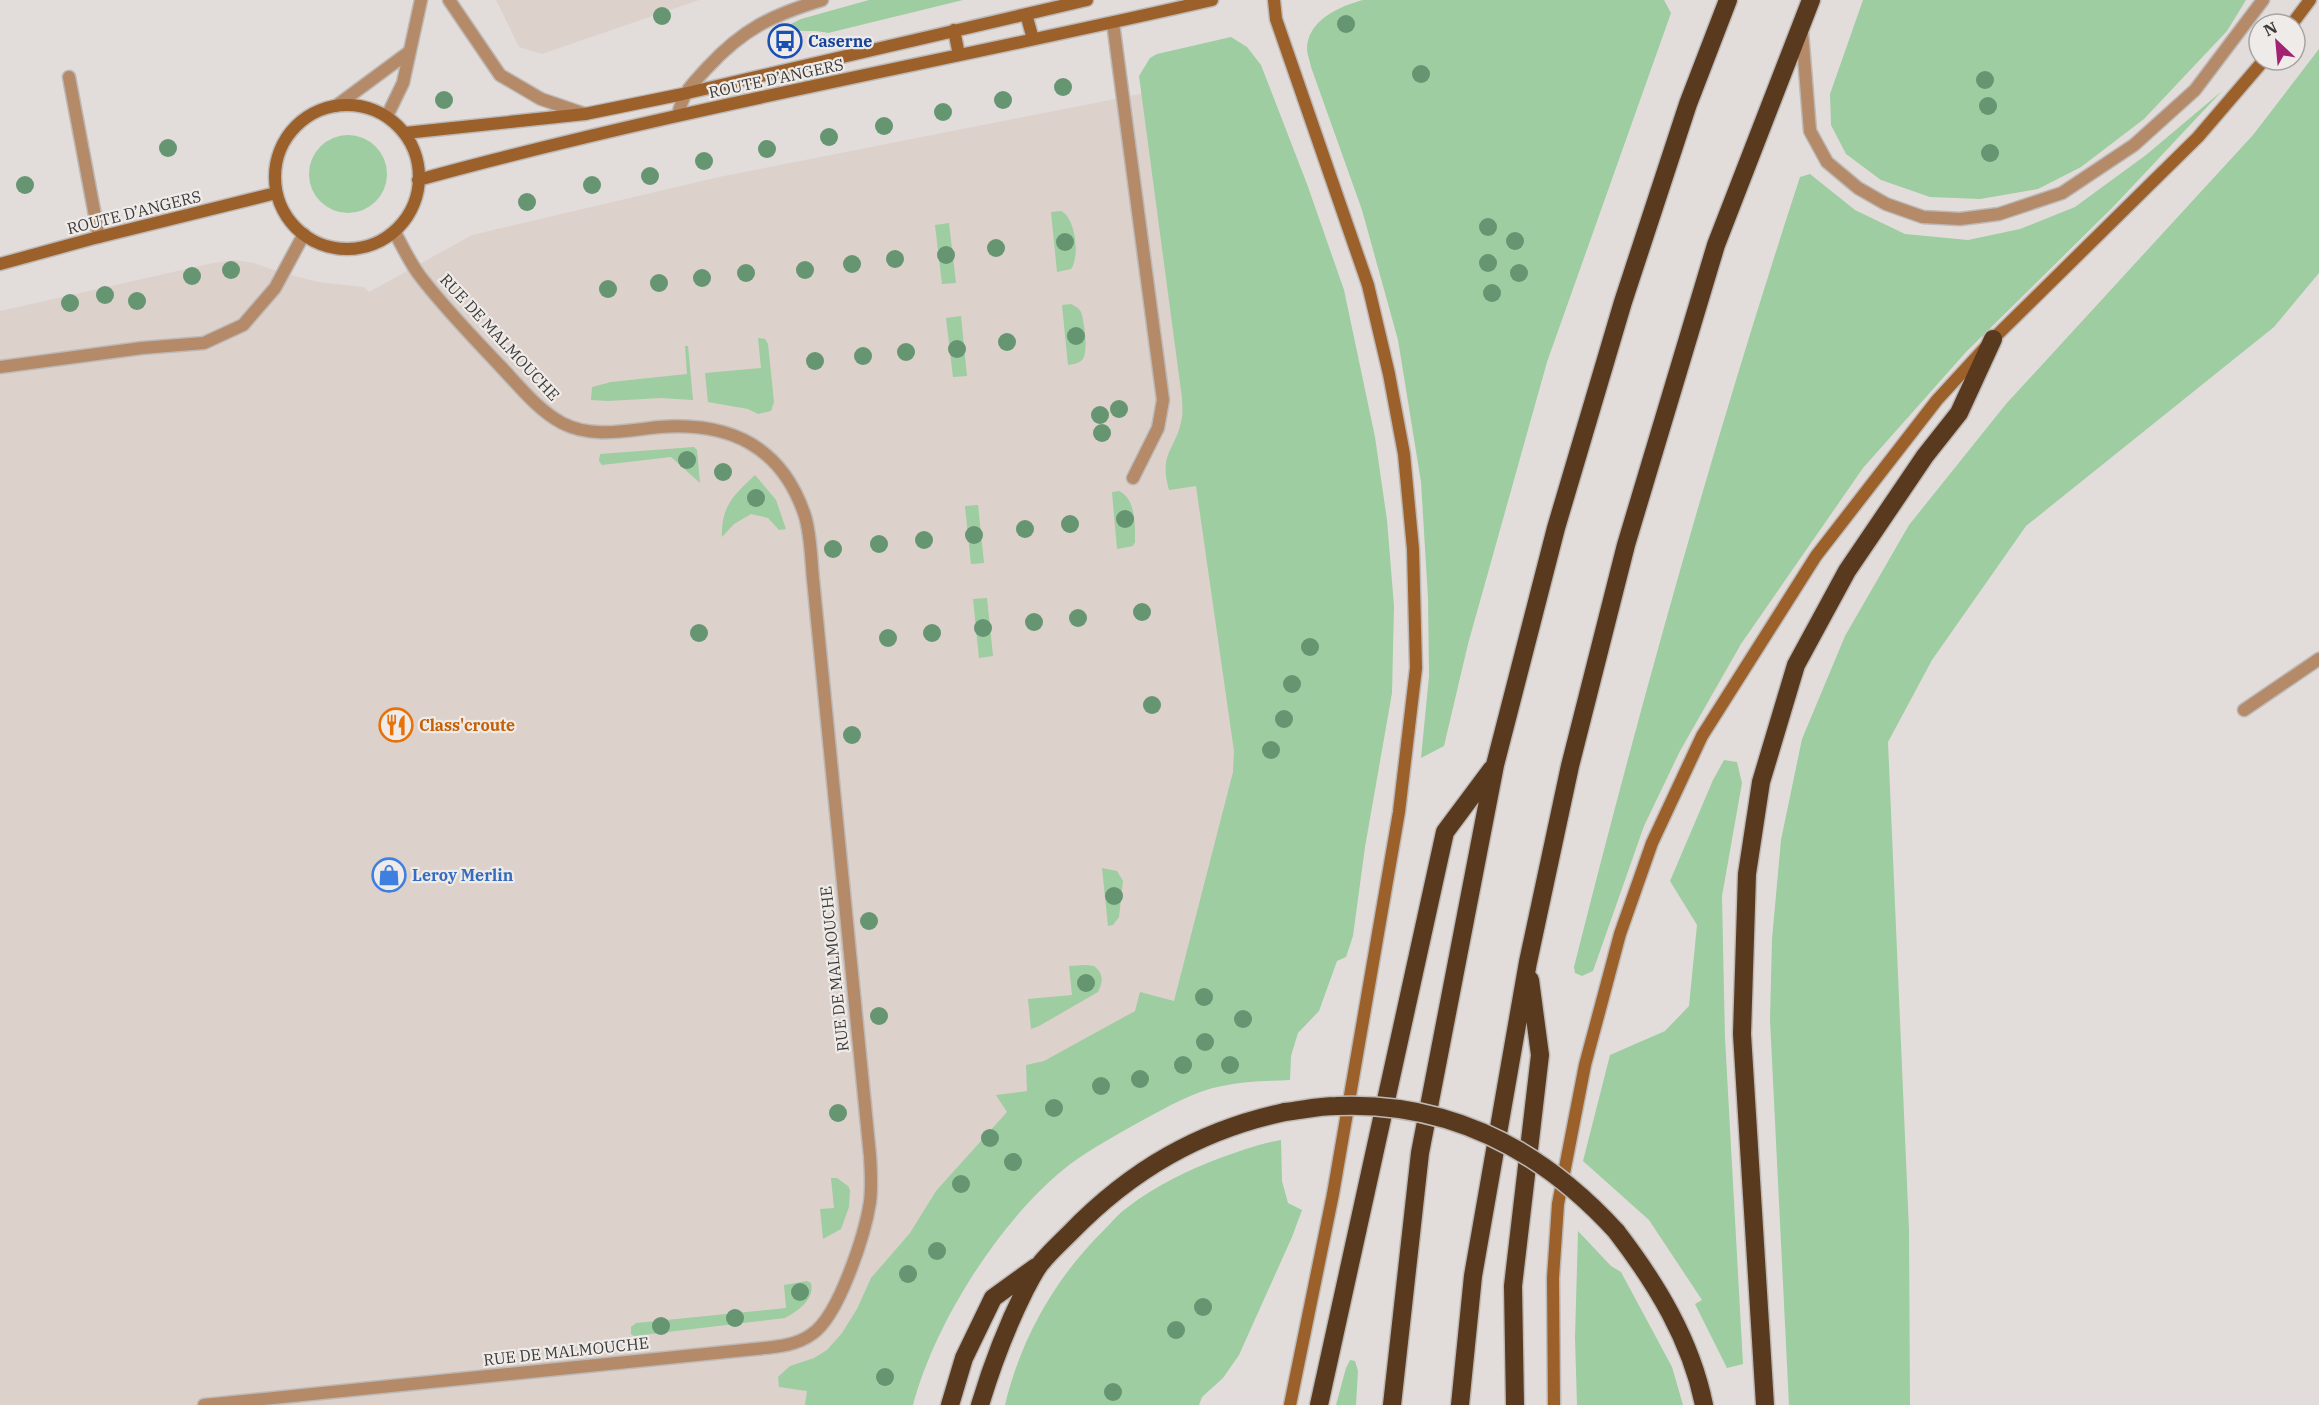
<svg xmlns="http://www.w3.org/2000/svg" width="2319" height="1405" font-family="'IBM Plex Serif',serif">
<style>
.built{fill:#ddd1cb}
.green{fill:#9dcda0}
.lines{fill:none;stroke-linecap:round;stroke-linejoin:round}
.lane-casing{stroke:#bdb9b7;stroke-width:15}
.street-casing{stroke:#bdb9b7;stroke-width:15}
.secondary-casing{stroke:#bdb9b7;stroke-width:15}
.highway-casing{stroke:#bdb9b7;stroke-width:21}
.lane{stroke:#b48a69;stroke-width:12}
.street{stroke:#b48a69;stroke-width:12}
.secondary{stroke:#9c602a;stroke-width:12}
.highway{stroke:#5a3a1f;stroke-width:18}
.highway-bridge-casing{stroke:#bdb9b7;stroke-width:21;stroke-linecap:butt}
.highway-bridge{stroke:#5a3a1f;stroke-width:18}
.tree{fill:#669571}
.labels{text-anchor:middle;stroke-width:4.5;stroke-linejoin:round;paint-order:stroke}
.transit-label{font-size:16px;font-weight:bold;fill:#164399;stroke:#efebe8;text-anchor:start}
.street-label{font-size:16px;fill:#3b3a39;stroke:#efebe8}
.food-label{font-size:16px;font-weight:bold;fill:#c56008;stroke:#efebe8;text-anchor:start}
.shop-label{font-size:16px;font-weight:bold;fill:#366cbe;stroke:#efebe8;text-anchor:start}
</style>
<rect width="100%" height="100%" fill="#e2dddb"/>
<!-- built -->
<path class="built" d="M496 0H699L542 54 519 47Z
M1201 82 1303 504 1181 1006 838 1405H0V311L213 263 234 260 254 263 286 274 318 282 364 287 369 292 472 235 719 177Z"/>
<!-- green -->
<path class="green" d="M869 0H963L828 33C811 29 802 34 785 27L801 19Z
M1363 0H1664L1671 13 1547 362 1468 644 1444 746 1421 758 1429 676 1428 598 1421 482 1398 340 1362 210 1311 67C1310 61 1307 54 1307 48 1308 20 1340 6 1363 0Z
M1863 0H2246L2227 31 2144 119 2081 167 2038 189 1980 199 1930 197 1881 180 1846 154 1831 125 1830 94Z
M1231 37 1247 47 1261 65 1307 184 1344 290 1375 437 1387 520 1394 606 1392 693 1365 847 1353 936 1346 957 1337 961 1319 1011 1298 1033 1291 1056 1290 1080C1267 1081 1244 1081 1222 1086 1195 1091 1167 1107 1143 1120 1118 1134 1092 1148 1069 1165 1001 1218 935 1322 913 1405H805L807 1391 779 1387 778 1377 790 1366 814 1358 827 1350 842 1333 857 1309 871 1278 910 1233 936 1191 1007 1112 996 1095 1027 1091 1026 1065 1044 1061 1135 1011 1140 992 1174 1001 1233 772 1234 751 1196 486 1169 490C1158 451 1177 450 1182 417 1183 411 1182 404 1182 398L1139 76 1150 58 1157 54Z
M2319 49V273L2274 327 2026 526 1932 660 1888 742 1909 1230 1910 1405H1789L1770 1020 1772 939 1781 840 1802 739 1845 636 1909 525 2006 404 2253 135Z
M2222 91 2113 207 1966 352 1863 468 1741 644 1680 751 1644 826 1593 971 1582 976 1575 973 1574 967C1641 701 1715 437 1800 177L1810 174 1855 210 1905 234 1968 240 2020 229 2075 207 2146 155Z
M309 174a39 39 0 1 1 78 0a39 39 0 1 1-78 0Z
M1061 211C1076 218 1080 257 1071 269L1057 272 1051 212Z
M949 223 956 283 942 284 935 225Z
M1071 304 1078 308 1081 312C1084 321 1089 353 1082 360 1078 364 1073 364 1068 365L1062 305Z
M961 316 967 376 953 377 946 318Z
M758 338 765 339 768 344 774 402 771 411 758 414 748 409 708 402 705 373 761 368Z
M685 346H688L693 400 661 398 608 401 591 400 592 387 611 382 687 374Z
M694 447 697 450 700 483 671 457 602 465 599 461 600 454Z
M755 475 776 500 786 529 779 530 768 518 751 514 734 524 722 537C721 506 734 495 755 475Z
M1119 491C1136 499 1135 525 1135 542L1133 546 1117 549 1112 492Z
M978 505 984 563 971 564 965 506Z
M987 598 993 656 979 658 973 599Z
M1724 760 1737 762 1742 783 1722 896 1725 1038 1743 1364 1727 1368 1695 1304 1702 1300 1649 1220 1583 1161 1610 1055 1665 1031 1689 1006 1697 925 1670 881 1713 780Z
M1102 868 1117 871 1123 881 1119 917 1113 925 1108 926Z
M1086 965 1094 966C1104 974 1103 981 1098 992L1039 1026 1031 1029 1028 999 1072 995 1069 966Z
M1281 1140 1282 1181 1288 1203 1302 1210 1292 1237 1239 1355 1223 1378 1202 1397 1199 1405H1005C1021 1338 1055 1278 1105 1229 1112 1222 1119 1213 1128 1207 1155 1186 1188 1170 1220 1158 1240 1151 1261 1143 1281 1140Z
M831 1178H837L848 1186 850 1190 849 1207 841 1229 823 1239 820 1209 834 1208Z
M1578 1231 1611 1266 1621 1272 1672 1367 1683 1405H1577L1575 1338Z
M807 1281 811 1283C815 1299 798 1311 785 1318L634 1336 631 1334V1327L636 1323 786 1308 784 1285Z
M1350 1360 1355 1361 1358 1371 1356 1405H1336L1346 1368Z"/>
<g class="lines">
<!-- lane casing -->
<g class="lane-casing">
<path id="lane" d="M1113 23 1163 400 1158 428 1133 478
M1802 32 1810 131 1827 162 1858 188 1886 204 1923 217 1960 219 1999 214 2062 193 2134 145 2195 90 2263 0
M69 77 99 237
M678 115C684 90 691 86 707 68 743 29 772 15 822 0
M0 367 142 348 204 343 243 325 275 288 304 234
M204 1405 755 1349C774 1347 796 1346 812 1334 839 1316 865 1234 870 1202 872 1186 871 1171 870 1156L813 579C811 559 811 536 805 516 782 446 730 422 660 427 628 430 592 439 562 423 538 410 520 387 502 368 474 338 445 309 420 276 410 263 403 247 395 233"/>
</g>
<!-- street casing -->
<g class="street-casing">
<path id="street" d="M449 0 500 75 541 99 585 114
M336 106 409 52
M387 116 403 83 421 0
M2244 710 2319 659"/>
</g>
<!-- secondary casing -->
<g class="secondary-casing">
<path id="secondary" d="M1274 0 1276 19 1368 285 1389 374 1404 454 1413 549 1416 668 1399 812 1333 1194 1290 1405
M1026 14 1033 39
M2292 24 2310 0
M954 30 959 55
M275 177a72 72 0 1 1 144 0a72 72 0 1 1-144 0Z
M405 133 585 114 683 94 1087 0
M418 180C680 108 948 61 1212 0
M0 264 91 239 276 193
M1554 1405 1553 1278 1558 1204 1585 1065 1620 934 1652 843 1702 736 1816 556 1937 400 1993 339 2198 137 2264 60"/>
</g>
<!-- highway casing -->
<g class="highway-casing">
<path id="highway" d="M1616 1231C1656 1283 1691 1340 1704 1405
M950 1405 964 1358 993 1298 1036 1267
M980 1405C992 1365 1006 1328 1025 1290 1030 1281 1035 1270 1041 1263 1050 1252 1060 1243 1070 1233 1131 1170 1200 1130 1285 1112
M1319 1405 1445 832 1492 769
M1392 1405 1420 1153 1495 765 1556 528 1623 302 1688 104 1728 0
M1460 1405 1473 1276 1528 962 1570 766 1626 545 1716 245 1811 0
M1515 1405 1513 1286 1540 1055 1530 980
M1765 1405 1742 1034 1747 874 1761 782 1796 665 1847 571 1925 456 1959 413 1993 339"/>
</g>
<!-- lane -->
<use href="#lane" class="lane"/>
<!-- street -->
<use href="#street" class="street"/>
<!-- secondary -->
<use href="#secondary" class="secondary"/>
<!-- highway -->
<use href="#highway" class="highway"/>
<!-- highway-bridge casing -->
<g class="highway-bridge-casing">
<path id="highway-bridge" d="M1285 1112C1302 1110 1319 1106 1336 1106 1450 1101 1541 1149 1616 1231"/>
</g>
<!-- highway-bridge -->
<use href="#highway-bridge" class="highway-bridge"/>
</g>
<!-- trees -->
<g class="tree">
<circle cx="662" cy="16" r="9"/>
<circle cx="1346" cy="24" r="9"/>
<circle cx="1421" cy="74" r="9"/>
<circle cx="1985" cy="80" r="9"/>
<circle cx="1063" cy="87" r="9"/>
<circle cx="444" cy="100" r="9"/>
<circle cx="1003" cy="100" r="9"/>
<circle cx="1988" cy="106" r="9"/>
<circle cx="943" cy="112" r="9"/>
<circle cx="884" cy="126" r="9"/>
<circle cx="829" cy="137" r="9"/>
<circle cx="168" cy="148" r="9"/>
<circle cx="767" cy="149" r="9"/>
<circle cx="1990" cy="153" r="9"/>
<circle cx="704" cy="161" r="9"/>
<circle cx="650" cy="176" r="9"/>
<circle cx="25" cy="185" r="9"/>
<circle cx="592" cy="185" r="9"/>
<circle cx="527" cy="202" r="9"/>
<circle cx="1488" cy="227" r="9"/>
<circle cx="1515" cy="241" r="9"/>
<circle cx="1065" cy="242" r="9"/>
<circle cx="996" cy="248" r="9"/>
<circle cx="946" cy="255" r="9"/>
<circle cx="895" cy="259" r="9"/>
<circle cx="1488" cy="263" r="9"/>
<circle cx="852" cy="264" r="9"/>
<circle cx="231" cy="270" r="9"/>
<circle cx="805" cy="270" r="9"/>
<circle cx="746" cy="273" r="9"/>
<circle cx="1519" cy="273" r="9"/>
<circle cx="192" cy="276" r="9"/>
<circle cx="702" cy="278" r="9"/>
<circle cx="659" cy="283" r="9"/>
<circle cx="608" cy="289" r="9"/>
<circle cx="1492" cy="293" r="9"/>
<circle cx="105" cy="295" r="9"/>
<circle cx="137" cy="301" r="9"/>
<circle cx="70" cy="303" r="9"/>
<circle cx="1076" cy="336" r="9"/>
<circle cx="1007" cy="342" r="9"/>
<circle cx="957" cy="349" r="9"/>
<circle cx="906" cy="352" r="9"/>
<circle cx="863" cy="356" r="9"/>
<circle cx="815" cy="361" r="9"/>
<circle cx="1119" cy="409" r="9"/>
<circle cx="1100" cy="415" r="9"/>
<circle cx="1102" cy="433" r="9"/>
<circle cx="687" cy="460" r="9"/>
<circle cx="723" cy="472" r="9"/>
<circle cx="756" cy="498" r="9"/>
<circle cx="1125" cy="519" r="9"/>
<circle cx="1070" cy="524" r="9"/>
<circle cx="1025" cy="529" r="9"/>
<circle cx="974" cy="535" r="9"/>
<circle cx="924" cy="540" r="9"/>
<circle cx="879" cy="544" r="9"/>
<circle cx="833" cy="549" r="9"/>
<circle cx="1142" cy="612" r="9"/>
<circle cx="1078" cy="618" r="9"/>
<circle cx="1034" cy="622" r="9"/>
<circle cx="983" cy="628" r="9"/>
<circle cx="699" cy="633" r="9"/>
<circle cx="932" cy="633" r="9"/>
<circle cx="888" cy="638" r="9"/>
<circle cx="1310" cy="647" r="9"/>
<circle cx="1292" cy="684" r="9"/>
<circle cx="1152" cy="705" r="9"/>
<circle cx="1284" cy="719" r="9"/>
<circle cx="852" cy="735" r="9"/>
<circle cx="1271" cy="750" r="9"/>
<circle cx="1114" cy="896" r="9"/>
<circle cx="869" cy="921" r="9"/>
<circle cx="1086" cy="983" r="9"/>
<circle cx="1204" cy="997" r="9"/>
<circle cx="879" cy="1016" r="9"/>
<circle cx="1243" cy="1019" r="9"/>
<circle cx="1205" cy="1042" r="9"/>
<circle cx="1183" cy="1065" r="9"/>
<circle cx="1230" cy="1065" r="9"/>
<circle cx="1140" cy="1079" r="9"/>
<circle cx="1101" cy="1086" r="9"/>
<circle cx="1054" cy="1108" r="9"/>
<circle cx="838" cy="1113" r="9"/>
<circle cx="990" cy="1138" r="9"/>
<circle cx="1013" cy="1162" r="9"/>
<circle cx="961" cy="1184" r="9"/>
<circle cx="937" cy="1251" r="9"/>
<circle cx="908" cy="1274" r="9"/>
<circle cx="800" cy="1292" r="9"/>
<circle cx="1203" cy="1307" r="9"/>
<circle cx="735" cy="1318" r="9"/>
<circle cx="661" cy="1326" r="9"/>
<circle cx="1176" cy="1330" r="9"/>
<circle cx="885" cy="1377" r="9"/>
<circle cx="1113" cy="1392" r="9"/>
</g>
<!-- icons -->
<defs>
<g id="bus-ring" transform="scale(1.725)"><circle r="9.5" fill="#efebe8" stroke="#1a4fb4" stroke-width="1.5"/><path d="M-5-6H5V4H4V6H2V4H-2V6H-4V4H-5ZM-3.5-4V0h7V-4ZM-3.5 1.2v1.5H-2V1.2ZM2 1.2v1.5H3.5V1.2Z" fill="#1a4fb4"/></g>
<g id="restaurant-ring" transform="scale(1.725)"><circle r="9.5" fill="#efebe8" stroke="#e8710a" stroke-width="1.5"/><path d="M-5-6h1v4h1v-4h1v4h1v-4h1v5L-1.5 .5V6h-2V.5L-5-1ZM5-6V6H3V1.5H1.5Q1.5-4 5-6Z" fill="#e8710a"/></g>
<g id="shop-ring" transform="scale(1.725)"><circle r="9.5" fill="#efebe8" stroke="#3f7fe0" stroke-width="1.5"/><path d="M-5-2.5h2.3a2.7 3.5 0 0 1 5.4 0H5L5.5 6h-11ZM-1.5-2.5h3a1.5 2.3 0 0 0-3 0Z" fill="#3f7fe0"/></g>
</defs>
<g fill-rule="evenodd">
<use href="#bus-ring" x="785" y="41"/>
<use href="#restaurant-ring" x="396" y="725"/>
<use href="#shop-ring" x="389" y="875"/>
</g>
<g class="labels">
<!-- transit labels -->
<g class="transit-label">
<text x="808" y="47">Caserne</text>
</g>
<!-- street labels -->
<g class="street-label">
<text transform="translate(776 78) rotate(-12)" y="6">ROUTE D’ANGERS</text>
<text transform="translate(134 212) rotate(-14)" y="6">ROUTE D’ANGERS</text>
<text transform="translate(500 337) rotate(47)" y="6">RUE DE MALMOUCHE</text>
<text transform="translate(834 969) rotate(-96)" y="6">RUE DE MALMOUCHE</text>
<text transform="translate(566 1351) rotate(-6)" y="6">RUE DE MALMOUCHE</text>
</g>
<!-- food labels -->
<g class="food-label">
<text x="419" y="731">Class'croute</text>
</g>
<!-- shop labels -->
<g class="shop-label">
<text x="412" y="881">Leroy Merlin</text>
</g>
</g>
<!-- north arrow -->
<g transform="translate(2277 42) rotate(334)"><circle r="28" fill="#efebe8" stroke="#a7a4a2" stroke-width="1.5"/>
<path d="M0-4.5L10 22L0 15L-10 22Z" fill="#a42272"/>
<text y="-9" font-size="16" font-weight="bold" text-anchor="middle" fill="#3b3a39">N</text>
</g>
</svg>
